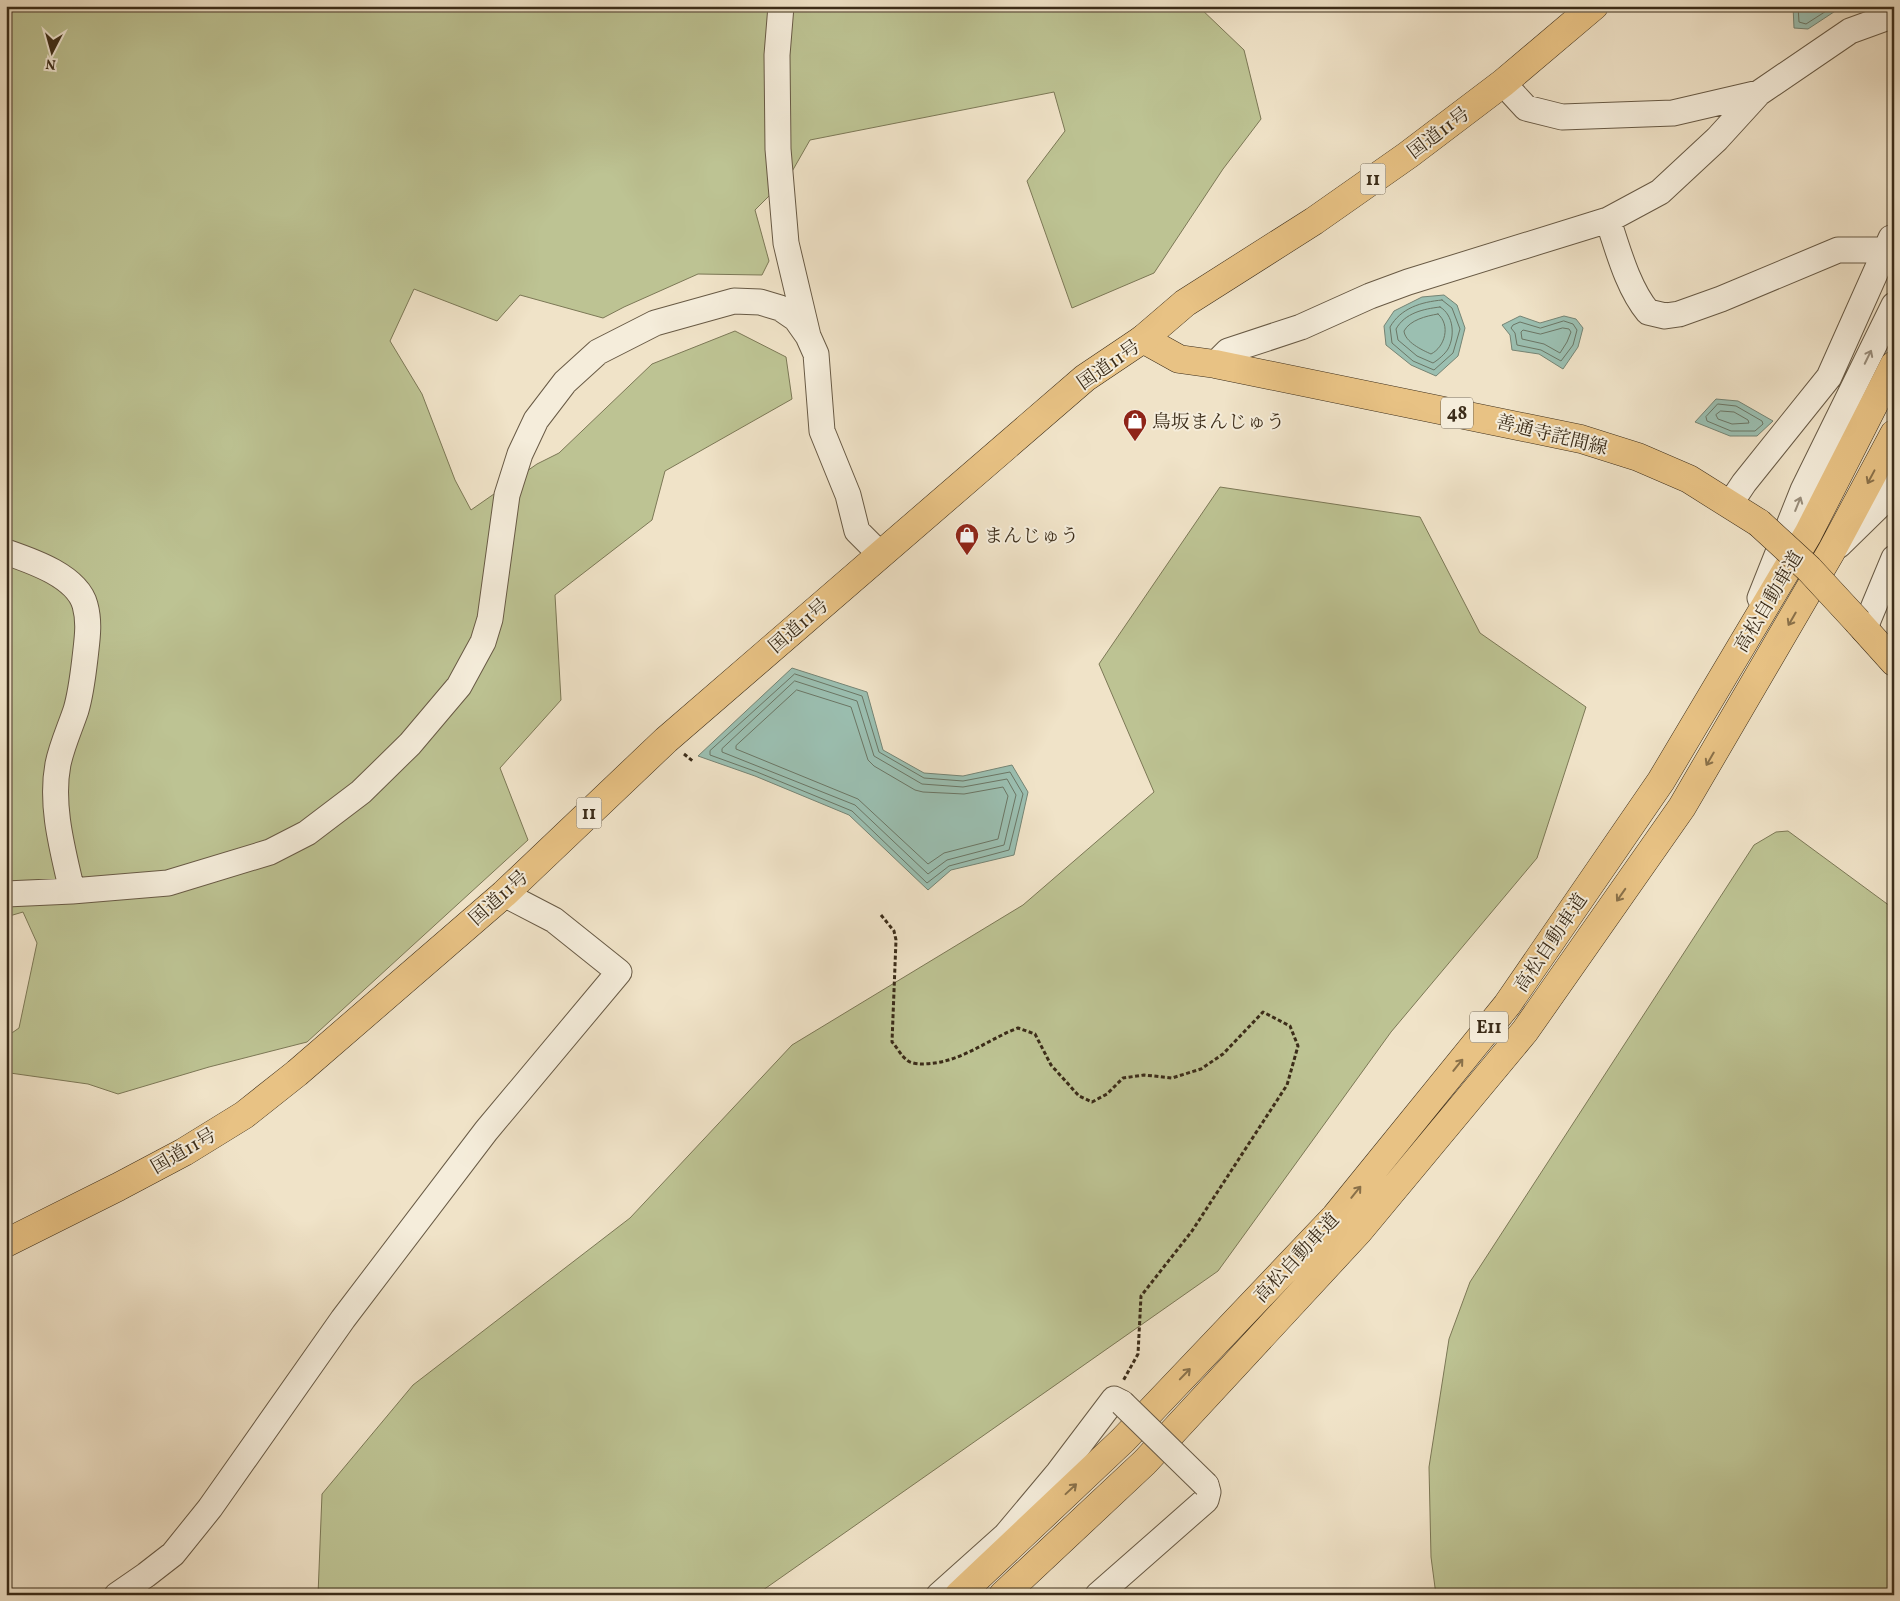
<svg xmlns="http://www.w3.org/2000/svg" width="1900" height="1601" font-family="Vollkorn,'Noto Serif JP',serif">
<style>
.green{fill:#bdc393;stroke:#7c7856}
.water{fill:#9bbfb1;stroke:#758474}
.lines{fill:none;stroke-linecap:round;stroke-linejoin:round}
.shore{stroke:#6b7665;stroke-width:1}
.minor-casing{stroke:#685a45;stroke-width:27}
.major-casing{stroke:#3b2c19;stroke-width:29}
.highway-casing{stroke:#3b2c19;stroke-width:29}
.path{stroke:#3b2c19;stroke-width:3;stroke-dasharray:4 2.5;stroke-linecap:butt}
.minor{stroke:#f5eddb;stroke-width:25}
.major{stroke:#e8c284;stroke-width:28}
.highway{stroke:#e8c284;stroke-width:28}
.minor-bridge-casing{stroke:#685a45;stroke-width:27;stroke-linecap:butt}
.major-bridge-casing{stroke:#3b2c19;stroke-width:29;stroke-linecap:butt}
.minor-bridge{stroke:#f5eddb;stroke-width:25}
.major-bridge{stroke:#e8c284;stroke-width:28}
.oneway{stroke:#988c7a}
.oneway2{stroke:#897049}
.labels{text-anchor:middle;stroke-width:4;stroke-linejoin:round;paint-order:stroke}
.shield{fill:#f5eddb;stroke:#736653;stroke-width:1}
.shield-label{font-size:18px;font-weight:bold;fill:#3b2c19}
.street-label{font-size:19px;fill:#3b2c19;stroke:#f5eddb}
.poi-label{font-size:19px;fill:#3b2c19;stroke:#f5eddb;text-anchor:start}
</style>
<rect width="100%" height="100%" fill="#f0e3c8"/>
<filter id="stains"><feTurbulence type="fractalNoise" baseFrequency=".004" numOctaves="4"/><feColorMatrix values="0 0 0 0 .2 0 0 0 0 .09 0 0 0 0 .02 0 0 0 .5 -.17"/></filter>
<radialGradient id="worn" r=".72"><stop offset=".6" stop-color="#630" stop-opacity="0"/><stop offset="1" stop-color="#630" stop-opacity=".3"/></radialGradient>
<!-- green -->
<path class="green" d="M6 6H1198L1244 50 1261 119 1223 169 1154 273 1072 308 1027 181 1065 131 1054 92 810 140 790 175 755 210 769 261 762 275 698 274 624 307 603 318 520 295 497 321 414 289 390 341 422 394 455 480 471 510 537 464 559 453 652 364 735 331 786 357 792 399 665 471 652 520 555 595 561 700 500 768 528 840 307 1042 209 1067 118 1094 88 1084 10 1073 6 1074V1037L19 1028 37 943 23 912 6 917Z
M1220 487 1420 517 1480 633 1586 707 1537 858 1391 1032 1218 1271 756 1595H318L322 1494 413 1385 630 1218 792 1045 1023 905 1154 792 1099 664Z
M1788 831 1894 909V1595H1436L1431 1557 1429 1467 1449 1339 1470 1282 1754 845 1776 832Z"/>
<!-- water -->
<path class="water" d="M1793 6H1843L1808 29 1794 28Z
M1444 295 1457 305 1465 328 1458 356 1436 376 1411 365 1386 345 1384 326 1394 311 1422 297Z
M1520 316 1540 323 1564 316 1576 319 1583 328 1578 347 1563 369 1539 354 1512 350 1510 335 1502 325Z
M1716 399 1738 401 1773 421 1757 436H1730L1695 422Z
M792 668 867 692 883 750 924 773 963 776 1012 765 1028 792 1014 855 951 870 928 890 849 815 755 776 698 756Z"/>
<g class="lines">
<!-- shore -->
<path class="shore" d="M1798 6 1799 22 1806 24 1834 6
M1442 300 1452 308 1460 329 1453 353 1434 370 1413 361 1392 343 1390 327C1401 308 1421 302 1442 300Z
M1440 307C1454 315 1455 336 1448 349 1445 354 1438 360 1433 363L1417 356 1398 340 1396 329C1405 313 1423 309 1440 307Z
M1438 314C1451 325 1445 347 1431 354 1422 350 1405 342 1404 331 1410 320 1426 316 1438 314Z
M1564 321 1573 324 1577 330 1573 345 1561 361 1541 350 1517 345 1515 333 1511 328 1513 325 1520 322 1540 328Z
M1563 328 1569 329 1571 332 1567 342 1560 353 1544 344 1522 339 1521 332 1523 330 1540 334Z
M1718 404 1736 406 1762 421 1763 424 1755 431H1731L1707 421 1706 417Z
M1721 411 1734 412 1748 420 1749 423 1732 424 1718 419 1716 415Z
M795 674 862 696 879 752 924 778 963 781 1010 772 1023 794 1009 850 949 866 927 883 852 811 757 772 710 755V751Z
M795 681 857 701 874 756 922 784 963 787 1007 779 1016 795 1004 845 947 860 928 874 855 805 722 752V749Z
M797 690 851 707 868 760 874 766 915 790 923 792 964 794 1003 787 1008 796 998 839 944 853 928 864 858 799 736 749V746Z"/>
<!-- minor casing -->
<g class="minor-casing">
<path id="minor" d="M781 6 777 55 778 149 786 243 808 336 816 354 822 431 848 495 857 531 880 554
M1503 83 1526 108 1562 117 1673 113 1759 93
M1608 220C1618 250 1628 288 1648 312L1665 316 1679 314 1721 299 1838 250H1885L1894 248
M1215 364 1228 351 1301 327 1370 296 1408 282 1608 220 1660 192 1717 139 1759 93 1850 31 1894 15
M1730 504 1744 483 1829 377 1891 238
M1839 545 1884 501 1894 484
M6 552C32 561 77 576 85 605 90 623 87 640 85 658 83 675 81 693 76 710 70 728 62 745 58 764 50 806 63 851 72 891
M1760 598 1803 490 1894 305
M1864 630 1894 558
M6 894 72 891 168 883 270 852 307 833 361 792 410 744 459 686 483 642 490 619 507 495 520 454 536 420 565 382 598 352 655 323 734 301 760 302 780 308 796 319 808 336
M117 1595 146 1575 173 1554 210 1508 343 1319 486 1131 619 972 554 920 504 894
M939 1595 1006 1535 1058 1473 1114 1399 1122 1403
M1098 1595 1206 1500 1208 1492 1206 1485"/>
</g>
<!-- major casing -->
<g class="major-casing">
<path id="major" d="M1143 339 1179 359 1215 364 1581 439 1638 457 1689 479 1759 523
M1858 622 1894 662"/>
</g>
<!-- highway casing -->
<g class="highway-casing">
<path id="highway" d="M6 1243 118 1187 184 1152 244 1115 297 1073 504 894 666 740 1085 378 1143 339 1185 303 1314 221 1408 155 1503 83 1594 6
M959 1595 1123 1440 1335 1217 1507 1005 1661 781 1808 534 1894 365
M1003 1595 1145 1462 1358 1232 1525 1031 1682 807 1831 552 1894 434"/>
</g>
<!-- path -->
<path class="path" d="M684 754 694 762
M881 915 894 931 896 940 892 1042C897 1047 901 1056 907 1060 910 1063 917 1064 921 1064 960 1064 984 1041 1018 1028L1035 1034 1051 1065 1079 1096 1092 1102 1107 1094 1123 1078 1144 1075 1172 1078 1201 1069 1223 1054 1263 1012 1290 1026 1298 1046 1287 1085 1192 1231 1141 1296 1138 1354 1123 1381"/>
<!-- minor -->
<use href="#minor" class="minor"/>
<!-- major -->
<use href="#major" class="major"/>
<!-- highway -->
<use href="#highway" class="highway"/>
<!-- minor-bridge casing -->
<g class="minor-bridge-casing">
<path id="minor-bridge" d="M1122 1403 1206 1485"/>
</g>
<!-- major-bridge casing -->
<g class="major-bridge-casing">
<path id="major-bridge" d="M1759 523 1809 569 1858 622"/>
</g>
<!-- minor-bridge -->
<use href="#minor-bridge" class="minor-bridge"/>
<!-- major-bridge -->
<use href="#major-bridge" class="major-bridge"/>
</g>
<!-- one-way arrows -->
<defs><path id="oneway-shaft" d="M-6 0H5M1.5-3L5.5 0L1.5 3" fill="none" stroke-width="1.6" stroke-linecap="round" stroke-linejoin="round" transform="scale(1.25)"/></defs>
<g class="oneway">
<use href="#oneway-shaft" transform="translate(1868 357) rotate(-64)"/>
<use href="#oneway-shaft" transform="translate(1798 504) rotate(-68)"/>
</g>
<g class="oneway2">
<use href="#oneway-shaft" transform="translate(1871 477) rotate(118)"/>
<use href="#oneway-shaft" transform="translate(1792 619) rotate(120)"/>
<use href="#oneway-shaft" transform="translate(1710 759) rotate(120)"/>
<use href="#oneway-shaft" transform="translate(1621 895) rotate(125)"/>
<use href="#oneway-shaft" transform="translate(1458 1065) rotate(-51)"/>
<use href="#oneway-shaft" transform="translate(1356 1192) rotate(-51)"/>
<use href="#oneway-shaft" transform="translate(1185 1374) rotate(-46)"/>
<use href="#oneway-shaft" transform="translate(1071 1489) rotate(-43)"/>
</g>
<!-- icons -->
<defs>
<g id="shop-pin" transform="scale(1.25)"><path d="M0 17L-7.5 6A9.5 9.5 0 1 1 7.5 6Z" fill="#8f2418" stroke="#f5eddb"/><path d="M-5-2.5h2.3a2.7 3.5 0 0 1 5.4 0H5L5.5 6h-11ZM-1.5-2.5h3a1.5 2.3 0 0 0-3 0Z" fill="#fff"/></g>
</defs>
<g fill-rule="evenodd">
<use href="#shop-pin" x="1135" y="421"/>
<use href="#shop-pin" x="967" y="535"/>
</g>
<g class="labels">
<!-- shield labels -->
<g class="shield">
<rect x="1360.5" y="163.5" width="25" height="31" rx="4"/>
<rect x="1441" y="397.5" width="32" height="31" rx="4"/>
<rect x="576.5" y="797.5" width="25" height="31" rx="4"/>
<rect x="1470" y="1011.5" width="38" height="31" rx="4"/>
</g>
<g class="shield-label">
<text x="1373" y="185">11</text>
<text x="1457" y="419">48</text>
<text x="589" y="819">11</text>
<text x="1489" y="1033">E11</text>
</g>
<!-- street labels -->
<g class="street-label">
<text transform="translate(1438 132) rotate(-37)" y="7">国道11号</text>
<text transform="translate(1108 364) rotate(-35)" y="7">国道11号</text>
<text transform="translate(1552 434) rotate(14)" y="7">善通寺詫間線</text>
<text transform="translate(1768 601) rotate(-59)" y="7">高松自動車道</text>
<text transform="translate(798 625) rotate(-41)" y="7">国道11号</text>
<text transform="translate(498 897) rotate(-42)" y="7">国道11号</text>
<text transform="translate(1550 942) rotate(-56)" y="7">高松自動車道</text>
<text transform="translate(183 1150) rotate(-30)" y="7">国道11号</text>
<text transform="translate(1296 1257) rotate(-47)" y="7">高松自動車道</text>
</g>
<!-- poi labels -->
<g class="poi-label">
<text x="1152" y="428">鳥坂まんじゅう</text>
<text x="984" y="542">まんじゅう</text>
</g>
</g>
<!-- margin -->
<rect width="1900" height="1601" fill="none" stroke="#f0e3c8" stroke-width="25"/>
<rect x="8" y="8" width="1885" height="1586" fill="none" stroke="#3b2c19" stroke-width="2.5"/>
<rect x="12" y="12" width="1875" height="1576" fill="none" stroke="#3b2c19"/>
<!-- north arrow -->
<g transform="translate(52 52) rotate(186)" stroke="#f5eddb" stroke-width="4" paint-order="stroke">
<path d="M0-4L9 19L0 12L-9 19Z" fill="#3b2c19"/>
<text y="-8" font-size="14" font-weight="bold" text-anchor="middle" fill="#3b2c19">N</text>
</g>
<rect width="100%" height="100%" filter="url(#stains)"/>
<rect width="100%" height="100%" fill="url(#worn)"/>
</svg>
